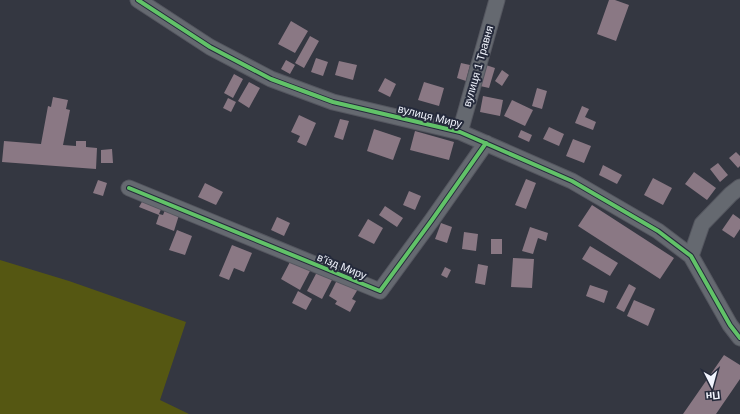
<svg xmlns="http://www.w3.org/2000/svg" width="740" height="414" font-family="Helvetica,sans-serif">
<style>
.green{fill:#555712}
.building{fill:#8a7884}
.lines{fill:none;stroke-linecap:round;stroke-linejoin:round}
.minor-casing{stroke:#54565f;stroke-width:17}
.minor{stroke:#656970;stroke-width:15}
.cycleway-casing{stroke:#252a3b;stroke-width:6}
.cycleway{stroke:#61c268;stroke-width:4}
.labels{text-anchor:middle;stroke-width:4;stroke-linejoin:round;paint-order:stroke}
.street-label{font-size:11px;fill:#f1f4fd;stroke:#252a3b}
</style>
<rect width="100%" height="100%" fill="#343741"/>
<!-- green -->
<path class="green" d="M0 260 69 281 186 322 160 400 189 414H0Z"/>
<!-- building -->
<path class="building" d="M609 0H615L629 5 616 41 597 34Z
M291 21 308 31 295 53 278 44Z
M310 36 319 41 304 68 295 63Z
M316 58 328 62 323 76 311 72Z
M286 60 295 65 290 74 281 69Z
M339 61 357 65 353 80 335 75Z
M461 63 470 65 466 81 457 78Z
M486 65 495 68 489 88 480 86Z
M502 70 509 75 502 86 495 81Z
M234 74 243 79 233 98 224 93Z
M385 78 396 84 390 97 378 91Z
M249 82 260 88 249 108 238 101Z
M424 82 444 88 439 106 418 100Z
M537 88 547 91 542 109 532 106Z
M483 96 503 100 500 116 480 112Z
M53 97 68 100 66 109 70 110 63 145 76 146V141H86V147L97 148 96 169 2 162 4 141 41 144 48 106 51 107Z
M228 98 236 102 231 112 223 108Z
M512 100 533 110 525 126 504 116Z
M582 106 589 109 585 117 596 122 593 130 575 123Z
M299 115 316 123 306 146 297 142 300 136 291 132Z
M340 119 349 121 343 140 334 137Z
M549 127 564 134 559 146 543 139Z
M374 129 401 138 393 160 367 151Z
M521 130 532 135 529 142 518 137Z
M415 131 454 142 449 160 410 150Z
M573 139 591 146 584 163 566 156Z
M112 149 113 163H101V150Z
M736 152 740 156V166L738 168 729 158Z
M718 163 728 175 720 182 710 169Z
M603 165 622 175 617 184 599 175Z
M694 172 716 188 707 200 685 184Z
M653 178 672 188 663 205 644 195Z
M526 179 536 183 526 209 515 205Z
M98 180 107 183 103 196 93 193Z
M205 183 223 192 216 205 198 197Z
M409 191 421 196 415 210 403 205Z
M143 200 162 207 159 214 163 215 165 210 179 215 174 231 156 224 159 215 139 207Z
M592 205 674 258 660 279 578 226Z
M385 206 403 218 397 227 379 215Z
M733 214 740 219V229L734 238 722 230Z
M277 217 290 223 284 236 271 230Z
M368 219 383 228 374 244 358 236Z
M441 223 452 227 447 243 435 239Z
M530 227 548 233 546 241 538 238 533 254 522 251Z
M177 230 192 236 185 255 169 250Z
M464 232 478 234 476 251 462 249Z
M491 239H502V254H491Z
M232 245 252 253 244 272 234 268 229 280 219 276Z
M590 246 618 263 610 276 582 259Z
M513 258 534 259 532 288 511 287Z
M291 260 310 271 300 290 281 279Z
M478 264 488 266 485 285 475 283Z
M445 267 451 270 447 278 441 275Z
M318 270 333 278 322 299 307 291Z
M338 278 358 289 352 299 356 301 350 312 335 304 337 301 329 296Z
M629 284 636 288 624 312 616 308Z
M590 285 608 291 604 303 586 296Z
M298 291 312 299 306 310 292 303Z
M634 300 655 309 648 326 627 316Z
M724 355 740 365V379L716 414H683Z"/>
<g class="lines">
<!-- minor casing -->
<g class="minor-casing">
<path id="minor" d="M138 0 210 47 271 79 333 102 460 132 572 181 658 231 691 256 730 325 740 338
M460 132 497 0
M129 188 380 291 432 220 486 143
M691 256 702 224 731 194 740 187"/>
</g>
<!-- minor -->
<use href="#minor" class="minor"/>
<!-- cycleway casing -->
<g class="cycleway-casing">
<path id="cycleway" d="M138 0 210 47 271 79 333 102 460 132 572 181 658 231 691 256 730 325 740 338
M129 188 380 291 432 220 486 143"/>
</g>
<!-- cycleway -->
<use href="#cycleway" class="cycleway"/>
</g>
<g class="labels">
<!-- street labels -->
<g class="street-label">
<text transform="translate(478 66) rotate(-74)" y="4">вулиця 1 Травня</text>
<text transform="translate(430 116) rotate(14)" y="4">вулиця Миру</text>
<text transform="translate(342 266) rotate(22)" y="4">в'їзд Миру</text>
</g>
</g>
<!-- north arrow -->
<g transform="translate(712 386) rotate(174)" stroke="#252a3b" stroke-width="3" paint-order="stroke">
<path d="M0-3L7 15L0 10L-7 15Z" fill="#f1f4fd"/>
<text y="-6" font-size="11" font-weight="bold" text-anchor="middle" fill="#f1f4fd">Пн</text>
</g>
</svg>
